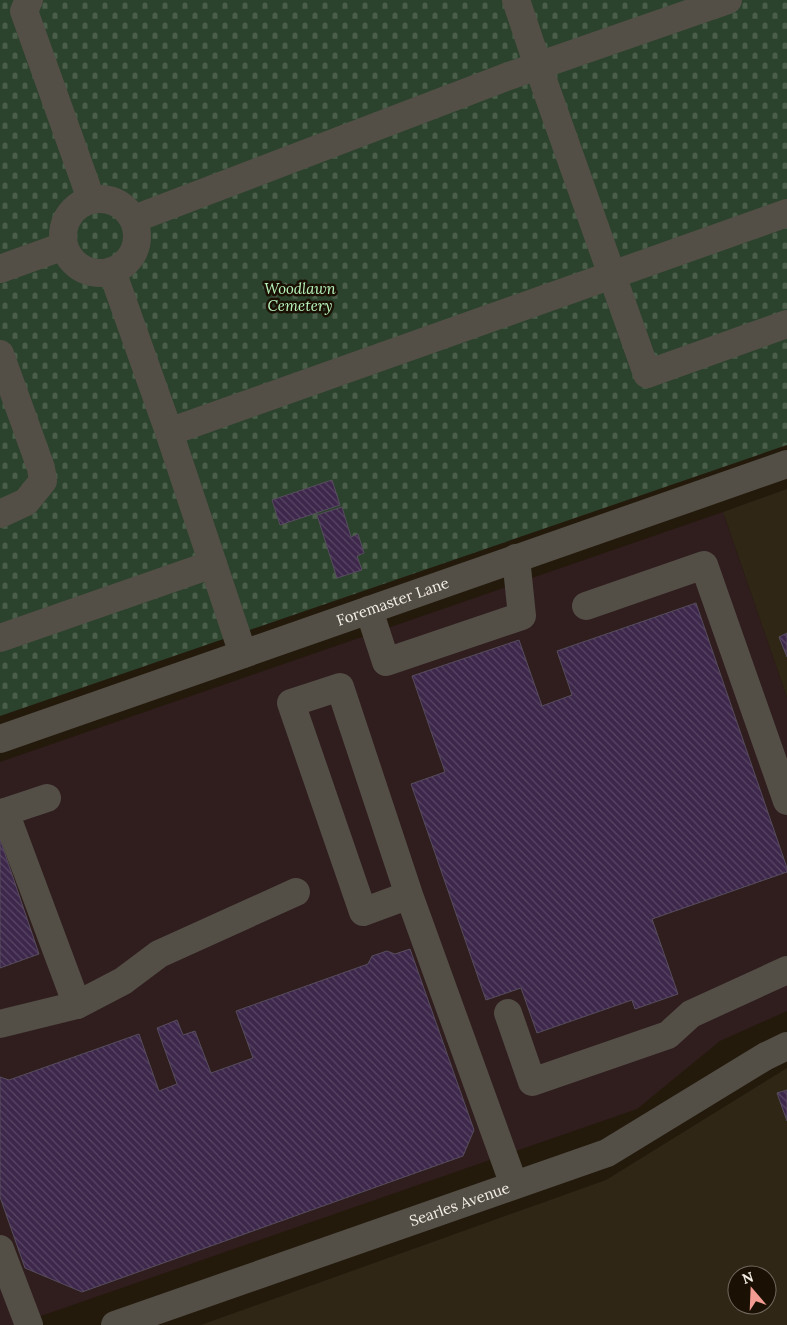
<svg xmlns="http://www.w3.org/2000/svg" width="787" height="1325" font-family="Lora,serif">
<style>
.commercial{fill:#2f2616;fill-rule:evenodd}
.industrial{fill:#301d1d}
.cemetery{fill:url(#cemetery-stones)}
.building{fill:url(#building-back-hatch);stroke:#564d5d}
.lines{fill:none;stroke-linecap:round;stroke-linejoin:round}
.minor{stroke:#534f47;stroke-width:28}
.labels{text-anchor:middle;stroke-width:5;stroke-linejoin:round;paint-order:stroke}
.park-label{font-size:15px;font-style:italic;fill:#b8f5bc;stroke:#1a1104}
.street-label{font-size:15px;fill:#f5eee5;stroke:#1a1104}
</style>
<defs>
<pattern id="cemetery-stones" width="16" height="16" patternUnits="userSpaceOnUse" patternTransform="scale(1.25)"><rect width="16" height="16" fill="#2b422c"/><path d="M2 7V4a2 2 0 0 1 4 0v3zM10 15v-3a2 2 0 0 1 4 0v3z" fill="#4a5e4a"/></pattern>
<pattern id="building-back-hatch" width="6" height="6" patternUnits="userSpaceOnUse" patternTransform="scale(1.25)"><rect width="6" height="6" fill="#3d274b"/><path d="M-1 5l2 2M0 0l6 6M5-1l2 2" fill="none" stroke="#5a4765"/></pattern>
</defs>
<rect width="100%" height="100%" fill="#241a0c"/>
<!-- commercial -->
<path class="commercial" d="M787 489V698L723 512Z
M787 1068V1325H201L606 1180ZM737 1275H767V1305H737Z"/>
<!-- industrial -->
<path class="industrial" d="M723 512 787 698V1011L720 1041 637 1109 15 1325H0V762Z"/>
<!-- cemetery -->
<path class="cemetery" d="M0 0H787V445L0 716Z"/>
<!-- building -->
<path class="building" d="M332 480 340 505 280 525 272 500Z
M342 507 351 537 358 534 364 553 357 556 362 570 337 578 317 515Z
M696 603 787 868V872L652 919 678 994 635 1009 632 1000 537 1033 521 988 486 1000 411 784 445 772 412 676 519 640 542 706 572 695 557 651Z
M787 633V657L779 637Z
M0 839 39 954 0 968Z
M410 949 474 1130 463 1156 82 1292 25 1268 0 1197V1077L9 1080 139 1034 159 1091 177 1084 157 1028 177 1020 183 1035 195 1031 211 1073 253 1058 236 1011 368 964 372 956 387 951 395 954Z
M787 1090V1121L777 1093Z"/>
<g class="lines">
<!-- minor -->
<g class="minor">
<path d="M29 0 24 11 91 199"/>
<path d="M516 0 538 66 647 374 787 324"/>
<circle cx="100" cy="236" r="37"/>
<path d="M134 219 506 77 728 0"/>
<path d="M0 269 64 246"/>
<path d="M0 354 41 468 43 481 26 502 0 514"/>
<path d="M169 432 787 213"/>
<path d="M213 564 243 654"/>
<path d="M586 606 704 565 787 801"/>
<path d="M369 610 386 662 522 616 516 558"/>
<path d="M0 638 213 564 169 432 112 271"/>
<path id="s1" d="M0 739 787 464"/>
<path d="M5 812 47 798"/>
<path d="M0 814 5 812 77 1005 0 1024"/>
<path d="M409 895 363 912 291 703 340 687 409 895 514 1185"/>
<path d="M77 1005 123 981 159 954 296 892"/>
<path d="M508 1013 532 1082 668 1035 691 1014 787 970"/>
<path d="M0 1249 29 1325"/>
<path id="s2" d="M115 1325 607 1153 766 1056 787 1046"/>
</g>
</g>
<g class="labels">
<!-- park labels -->
<g class="park-label">
<text x="300" y="294">Woodlawn<tspan x="300" dy="17">Cemetery</tspan></text>
</g>
<!-- street labels -->
<g class="street-label">
<text dy="5" stroke="none"><textPath href="#s1" startOffset="416">Foremaster Lane</textPath></text>
<text dy="5" stroke="none"><textPath href="#s2" startOffset="365">Searles Avenue</textPath></text>
</g>
</g>
<!-- north arrow -->
<g transform="translate(752 1290) rotate(341)"><circle r="24" fill="#1a1104" stroke="#72695e"/>
<path d="M0-4L9 19L0 12L-9 19Z" fill="#f59c92"/>
<text y="-8" font-size="14" font-weight="bold" text-anchor="middle" fill="#f5eee5">N</text>
</g>
</svg>
